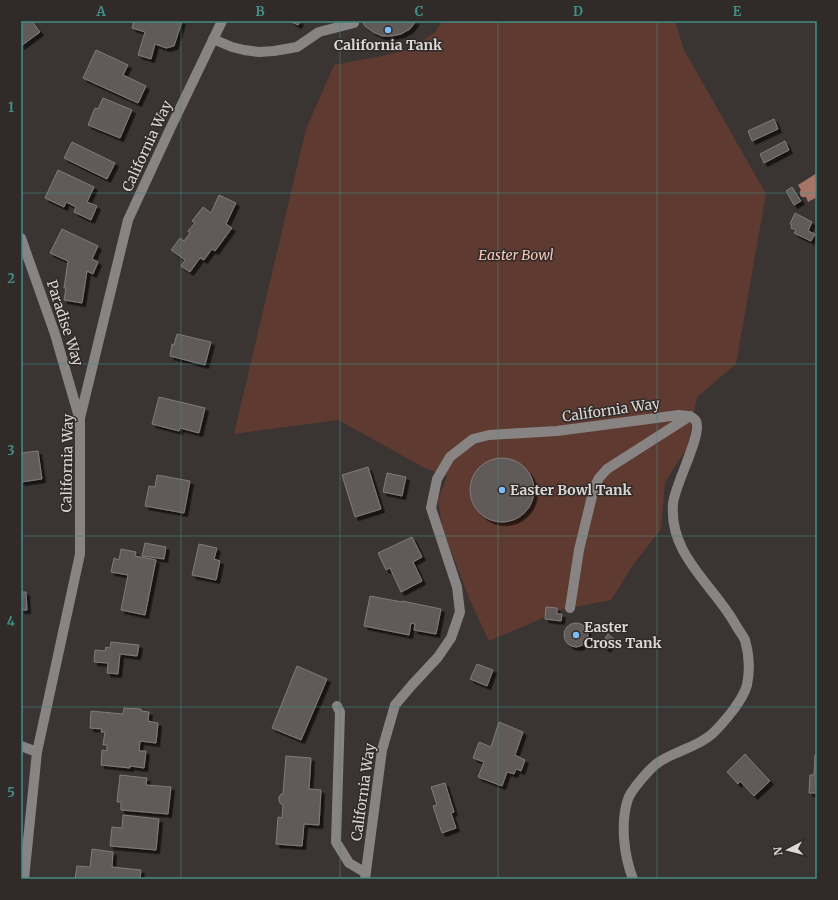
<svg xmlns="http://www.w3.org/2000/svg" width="838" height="900" font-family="Merriweather,serif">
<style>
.green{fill:#5f3a30}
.water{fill:#a77567}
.building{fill:#615a58;stroke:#827b79;filter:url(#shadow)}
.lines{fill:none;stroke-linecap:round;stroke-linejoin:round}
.minor{stroke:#878483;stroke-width:10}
.grid{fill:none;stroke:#428e88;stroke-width:1;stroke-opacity:0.55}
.poi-dot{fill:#7cbef9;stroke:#302a29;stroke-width:1.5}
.labels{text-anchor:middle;stroke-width:3;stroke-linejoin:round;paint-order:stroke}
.poi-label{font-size:14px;font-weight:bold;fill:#dcd8d7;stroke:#302a29;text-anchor:start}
.street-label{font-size:14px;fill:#dcd8d7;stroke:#302a29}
.park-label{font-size:14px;font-style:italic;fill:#f7c8ba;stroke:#302a29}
.neatline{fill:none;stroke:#428e88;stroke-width:1.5}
.grid-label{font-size:13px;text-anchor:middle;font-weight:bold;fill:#428e88}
</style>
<defs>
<filter id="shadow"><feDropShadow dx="3.5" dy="3.5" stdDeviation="0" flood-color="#0009"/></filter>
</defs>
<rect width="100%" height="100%" fill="#3a3433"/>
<!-- green -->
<path class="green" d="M442 21H675L684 50 766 194 736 364 697 397 687 448 665 482 661 529 633 565 611 600 564 609 489 641 469 598 442 527 438 500 447 477 423 467 338 420 234 434 306 129 334 65 382 56 411 49 435 32Z"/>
<!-- water -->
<path class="water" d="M817 173V197L808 202 806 197H802L800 195V191L801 190 798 185Z"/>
<!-- building -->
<path class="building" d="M21 21H32L40 32 21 46Z
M134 21H182L174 46 166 48 155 44 151 59 138 55 145 32 132 28Z
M290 21H300L298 25Z
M362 21H416L410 29 401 34 392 36H382L373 32 365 26Z
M96 50 128 65 123 75 146 86 138 103 83 78Z
M103 98 132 110 120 138 88 125 95 108 98 109Z
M774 119 778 129 752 141 748 131Z
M785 141 789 150 764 163 760 154Z
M72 142 115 163 107 179 64 158Z
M58 170 94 187 87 202 97 206 91 220 74 212 76 207 66 202 64 207 45 198Z
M792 187 801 201 794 205 786 191Z
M219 195 236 203 226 224 232 228 215 251 212 249 204 260 200 258 190 272 181 266 185 260 171 250 180 238 184 241 190 233 188 231 195 223 192 221 203 207 211 213Z
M795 213 812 222 808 231 815 234 811 241 794 233 796 230 791 228 792 225 790 224Z
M62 229 98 246 92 259 98 262 93 274 87 271 82 303 64 300 66 288H64L68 261 50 253Z
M177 334 211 342 205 365 170 356 172 344 174 345Z
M159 397 205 408 199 433 180 428 179 431 152 424Z
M38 451 42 479 21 482V453Z
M470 490a32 32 0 1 1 64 0a32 32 0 1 1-64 0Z
M368 467 381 509 355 517 342 475Z
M387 473 406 477 402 496 383 492Z
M157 475 190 481 184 513 145 506 149 486 155 487Z
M412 537 422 557 413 562 422 581 401 592 390 568 386 570 378 553Z
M145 543 166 547 164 559 142 556Z
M199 544 217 548 214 559 220 561 216 580 192 575Z
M121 549 136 552 135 556 156 560 145 615 121 610 128 575 111 572 114 558 119 560Z
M21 592H26L27 610H21Z
M370 596 402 602V601L441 609 436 634 414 630 415 624 411 623 409 635 364 626Z
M546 607 557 608V614H562L561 621 545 619Z
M564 635a12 12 0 1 1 24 0a12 12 0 1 1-24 0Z
M608 634 614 639 607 649 601 644Z
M111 642 139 645 137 656 120 654 118 674 107 673 108 663 94 662 95 650 105 651 106 647 110 648Z
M477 664 493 670 487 686 470 679Z
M297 666 327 679 301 740 272 728Z
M124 708 141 709V711L149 712 148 721 158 723 156 743 140 741 139 751H146L144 768 130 766V768L101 765 102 750 107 751V745H103L105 732H101L102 729 90 728 91 711 123 714Z
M499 722 523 732 515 755 525 760 521 771 516 769 514 774 507 772 502 786 478 777 484 762 473 758 479 742 491 747Z
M745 754 770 781 754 796 740 781 738 784 727 772Z
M817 754V793H809L810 775H814L815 755Z
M286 756 311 758 309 789 321 790 319 825 304 824 302 846 276 844 278 817 282 818 283 805 281 804 279 801V797L281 794H283Z
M120 775 147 778 146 785 171 787 168 814 121 810V802H117Z
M445 783 454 812 451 813 456 828 442 833 433 806 437 805 431 787Z
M123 815 159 819 156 850 110 846 112 827 122 828Z
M92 849 113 852 112 867 141 870 140 879H75L77 866 90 867Z"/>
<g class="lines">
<!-- minor -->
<path class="minor" d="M213 39 232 47 244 50 259 52 274 51 297 47 319 32 354 23
M21 238 55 334 79 417
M570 608 579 550 594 488 599 478 607 469 690 416
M337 706 340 712 336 842 349 863 366 873
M21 746 37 752
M24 879 37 752 80 554V418L128 220 171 127 222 21
M365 879 382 750 395 705 412 685 438 657 451 638 460 612 457 587 431 508 437 479 450 457 473 439 489 435 557 431 679 415C685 416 692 415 696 421 703 434 674 486 673 504 669 554 711 583 734 622 737 628 742 634 745 640 749 654 750 670 747 685 745 693 739 702 734 709 727 718 720 727 712 734 704 741 693 746 683 750 675 754 666 757 659 762 651 767 631 790 628 799 620 823 624 856 633 879"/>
</g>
<!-- grid -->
<path class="grid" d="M181 21V879M340 21V879M498 21V879M657 21V879M21 193H817M21 364H817M21 536H817M21 707H817"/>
<!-- markers -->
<g class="poi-dot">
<circle cx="388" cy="30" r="4"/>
<circle cx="502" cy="490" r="4"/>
<circle cx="576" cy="635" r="4"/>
</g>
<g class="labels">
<!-- poi labels -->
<g class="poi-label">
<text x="388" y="50" text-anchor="middle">California Tank</text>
<text x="510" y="495">Easter Bowl Tank</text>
<text x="584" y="632">Easter<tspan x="584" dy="16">Cross Tank</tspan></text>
</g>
<!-- street labels -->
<g class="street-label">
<text transform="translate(147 146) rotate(-65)" y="5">California Way</text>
<text transform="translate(65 323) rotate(72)" y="5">Paradise Way</text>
<text transform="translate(611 410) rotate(-8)" y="5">California Way</text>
<text transform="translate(67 463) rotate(-89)" y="5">California Way</text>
<text transform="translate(363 792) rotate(-82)" y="5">California Way</text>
</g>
<!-- park labels -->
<g class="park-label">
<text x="516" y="260">Easter Bowl</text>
</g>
</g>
<!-- border -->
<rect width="838" height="900" fill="none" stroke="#302a29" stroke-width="44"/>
<!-- north arrow -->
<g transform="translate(788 850) rotate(263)" stroke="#302a29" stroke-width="3" paint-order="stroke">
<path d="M0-3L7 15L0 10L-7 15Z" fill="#dcd8d7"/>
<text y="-6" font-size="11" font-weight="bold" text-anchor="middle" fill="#dcd8d7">N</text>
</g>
<rect x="22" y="22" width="794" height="856" class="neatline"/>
<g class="grid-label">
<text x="101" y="16">A</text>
<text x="260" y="16">B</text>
<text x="419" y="16">C</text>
<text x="578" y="16">D</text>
<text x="737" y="16">E</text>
<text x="11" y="112">1</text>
<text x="11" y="283">2</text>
<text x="11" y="455">3</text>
<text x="11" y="626">4</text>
<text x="11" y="797">5</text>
</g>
</svg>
